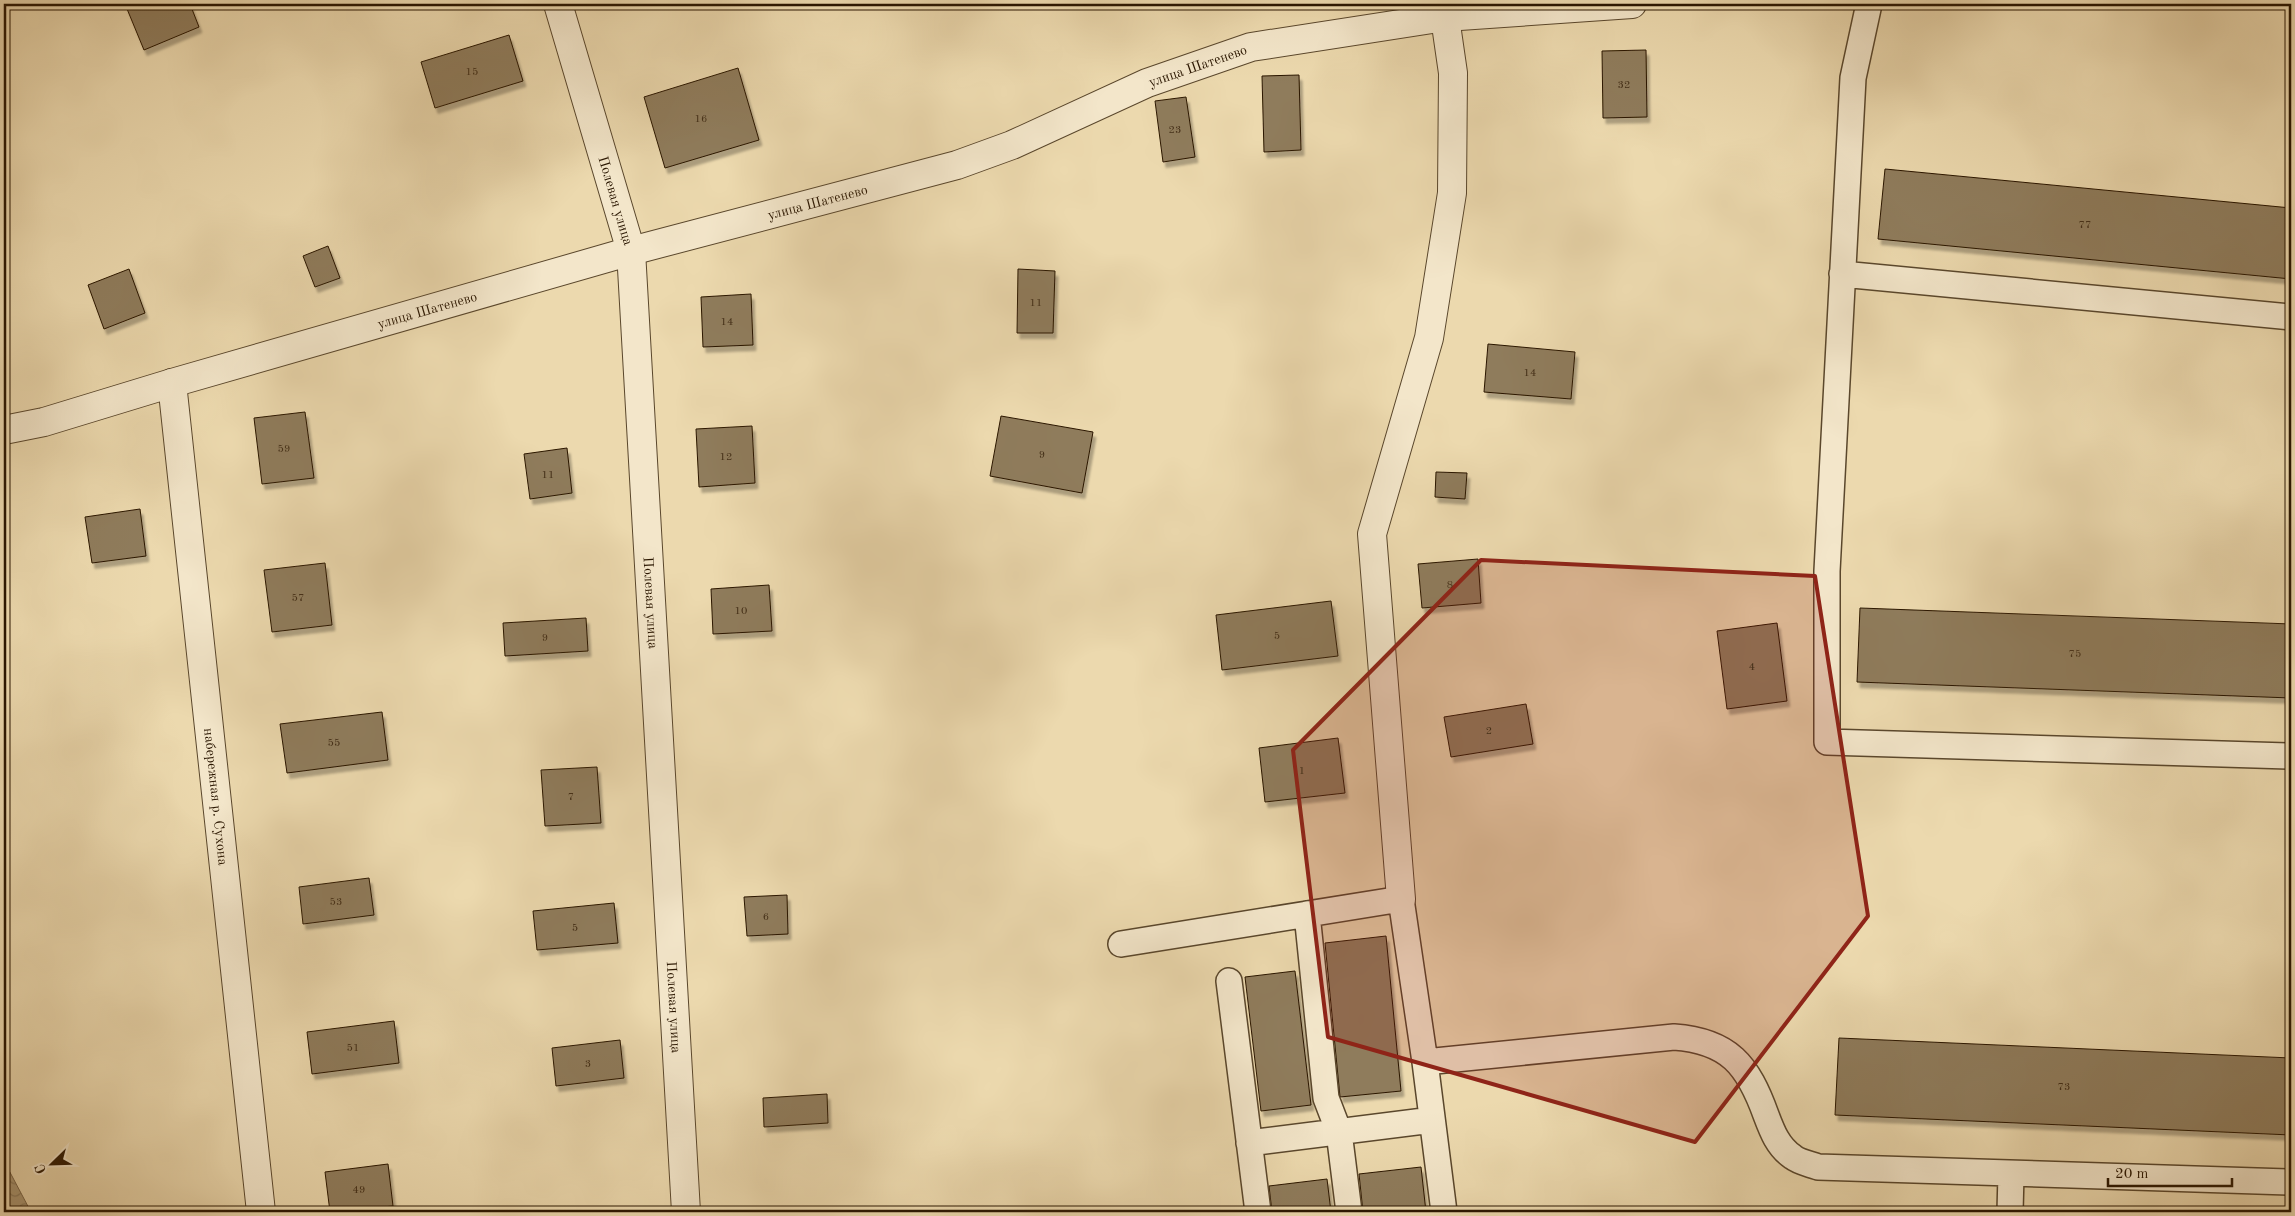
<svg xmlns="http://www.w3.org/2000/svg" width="2295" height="1216" font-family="'Old Standard TT',serif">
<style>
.water{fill:url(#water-waves);stroke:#776345}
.building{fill:#8f7b5b;stroke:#2a1601;filter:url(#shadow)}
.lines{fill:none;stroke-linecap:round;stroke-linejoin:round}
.service-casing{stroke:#5a472c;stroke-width:28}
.minor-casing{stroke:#5a472c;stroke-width:30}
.service{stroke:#f3e6ca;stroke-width:25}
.minor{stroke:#f3e6ca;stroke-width:28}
.marked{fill:#8f2418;fill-opacity:0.2;stroke:#8f2418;stroke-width:4;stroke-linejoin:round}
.labels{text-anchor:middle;stroke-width:5;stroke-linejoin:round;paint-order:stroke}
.number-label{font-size:11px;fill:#432f18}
.street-label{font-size:14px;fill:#2a1601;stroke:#f3e6ca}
</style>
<defs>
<pattern id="water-waves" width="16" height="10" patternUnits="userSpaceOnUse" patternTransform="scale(1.25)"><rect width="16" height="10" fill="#aa9773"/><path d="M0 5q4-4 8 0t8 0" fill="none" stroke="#8b7a5c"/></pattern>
<filter id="shadow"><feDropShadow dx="3" dy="5.5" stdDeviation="1" flood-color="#0004"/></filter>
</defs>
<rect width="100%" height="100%" fill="#ecd9ae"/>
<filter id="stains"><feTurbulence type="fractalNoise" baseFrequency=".004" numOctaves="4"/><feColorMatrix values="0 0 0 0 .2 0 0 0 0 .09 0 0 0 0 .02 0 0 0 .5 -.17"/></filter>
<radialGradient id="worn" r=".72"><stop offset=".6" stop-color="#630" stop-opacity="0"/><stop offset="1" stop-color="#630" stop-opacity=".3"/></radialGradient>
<!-- water -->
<path class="water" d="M4 1161 31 1212H4Z"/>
<!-- building -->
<path class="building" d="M125 4H190L199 27 144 50Z
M509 35 523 81 435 108 421 62Z
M1646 50 1647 117 1603 118 1602 51Z
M738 68 759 140 665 168 644 97Z
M1299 75 1301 150 1264 152 1262 76Z
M1186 97 1195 157 1163 162 1155 101Z
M1885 169 2291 208V279L1878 239Z
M328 246 340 278 315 287 303 256Z
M129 269 145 313 104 329 88 285Z
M1018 269 1055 271 1053 333H1017Z
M751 294 753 345 703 347 701 297Z
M1488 344 1575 352 1571 399 1484 392Z
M305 412 314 478 262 484 254 418Z
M1001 416 1093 432 1082 493 990 476Z
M752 426 755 483 699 487 696 429Z
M567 448 572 493 530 499 524 454Z
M1436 472 1467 473 1465 499 1435 497Z
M140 509 146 556 92 563 85 517Z
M1478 559 1481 603 1422 608 1418 564Z
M325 563 332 625 272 632 264 570Z
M769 585 772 631 713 634 711 589Z
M1331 601 1338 656 1222 670 1216 615Z
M1860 608 2291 624V698L1857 682Z
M586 618 588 651 505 656 503 623Z
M1777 623 1787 701 1727 709 1717 631Z
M1526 704 1533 744 1451 757 1444 717Z
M382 712 388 760 287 773 280 724Z
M1338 738 1345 793 1265 802 1259 748Z
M597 767 601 823 545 826 541 770Z
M369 878 374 915 303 924 299 887Z
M787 895 788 934 747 936 744 897Z
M614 903 618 943 537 950 533 911Z
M1386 936 1401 1091 1340 1097 1325 943Z
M1295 971 1311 1105 1261 1111 1245 977Z
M394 1021 399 1063 312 1074 307 1032Z
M1839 1038 2291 1058V1135L1835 1115Z
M620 1040 624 1078 556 1086 552 1048Z
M827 1094 828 1123 764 1127 763 1098Z
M388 1164 393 1206 330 1212 325 1172Z
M1421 1167 1426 1212H1363L1359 1174Z
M1327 1179 1331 1212H1272L1269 1186Z
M637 1207 638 1212H580Z"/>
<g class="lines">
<!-- service casing -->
<g class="service-casing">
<path id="service" d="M1869 4 1853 78 1827 571V742L2291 756
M1842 274 2291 317
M1307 914 1326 1098 1339 1132 1349 1212
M1121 944 1401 899 1425 1062 1674 1037C1729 1041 1748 1065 1766 1115 1772 1131 1778 1147 1793 1157 1799 1162 1810 1164 1818 1167L2291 1182
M1229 981 1258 1212
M1425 1062 1444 1212
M1249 1143 1432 1120
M2010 1212 2011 1174"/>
</g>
<!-- minor casing -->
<g class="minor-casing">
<g id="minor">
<path id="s1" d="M558 4 631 251 686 1212"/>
<path id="s2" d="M172 383 261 1212"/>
<path id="s3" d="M4 430 44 422 172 383 631 251 957 165 1012 145 1147 83 1251 47 1445 17 1632 4"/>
<path d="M1401 899 1372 534 1429 338 1452 193 1453 73 1443 4"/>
</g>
</g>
<!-- service -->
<use href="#service" class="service"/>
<!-- minor -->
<use href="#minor" class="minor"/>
</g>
<!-- marked area -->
<path class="marked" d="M1481 560 1815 576 1868 916 1695 1142 1328 1037 1293 750Z"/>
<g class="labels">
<!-- number labels -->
<g class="number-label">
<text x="472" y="75">15</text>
<text x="1624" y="88">32</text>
<text x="701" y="122">16</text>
<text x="1175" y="133">23</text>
<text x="2085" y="228">77</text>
<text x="1036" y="306">11</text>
<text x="727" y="325">14</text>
<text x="1530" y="376">14</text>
<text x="284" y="452">59</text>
<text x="1042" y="458">9</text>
<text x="726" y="460">12</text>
<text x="548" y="478">11</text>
<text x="1450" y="588">8</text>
<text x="298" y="601">57</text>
<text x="741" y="614">10</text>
<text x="1277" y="639">5</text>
<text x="545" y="641">9</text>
<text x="2075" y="657">75</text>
<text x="1752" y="670">4</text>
<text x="1489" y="734">2</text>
<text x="334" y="746">55</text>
<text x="1302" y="774">1</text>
<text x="571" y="800">7</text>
<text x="336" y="905">53</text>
<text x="766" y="920">6</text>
<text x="575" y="931">5</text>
<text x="353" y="1051">51</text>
<text x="588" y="1067">3</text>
<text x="2064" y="1090">73</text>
<text x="359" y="1193">49</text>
</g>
<!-- street labels -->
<g class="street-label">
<text dy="5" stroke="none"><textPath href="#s3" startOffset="1250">улица Шатенево</textPath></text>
<text dy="5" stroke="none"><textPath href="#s1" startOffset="205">Полевая улица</textPath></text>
<text dy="5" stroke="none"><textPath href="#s3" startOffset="845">улица Шатенево</textPath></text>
<text dy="5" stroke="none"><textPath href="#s3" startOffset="440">улица Шатенево</textPath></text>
<text dy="5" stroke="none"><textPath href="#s1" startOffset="610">Полевая улица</textPath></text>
<text dy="5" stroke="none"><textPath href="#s2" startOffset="416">набережная р. Сухона</textPath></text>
<text dy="5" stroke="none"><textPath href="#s1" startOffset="1015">Полевая улица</textPath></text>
</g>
</g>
<!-- margin -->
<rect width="2295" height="1216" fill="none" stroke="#ecd9ae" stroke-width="20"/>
<rect x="5" y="5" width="2285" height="1206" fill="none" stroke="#2a1601" stroke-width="2.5"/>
<rect x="10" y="10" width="2275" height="1196" fill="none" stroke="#2a1601"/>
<!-- north arrow -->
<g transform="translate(52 1164) rotate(247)" stroke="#f3e6ca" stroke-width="4" paint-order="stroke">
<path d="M0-4L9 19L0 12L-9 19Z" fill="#2a1601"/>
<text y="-8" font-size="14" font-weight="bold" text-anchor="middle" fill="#2a1601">С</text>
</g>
<!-- scale -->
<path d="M2108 1178v8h124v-8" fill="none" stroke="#2a1601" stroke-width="2.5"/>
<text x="2115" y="1178" font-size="15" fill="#2a1601" stroke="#f3e6ca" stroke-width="4" paint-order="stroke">20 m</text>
<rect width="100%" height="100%" filter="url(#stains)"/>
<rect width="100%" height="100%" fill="url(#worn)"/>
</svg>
